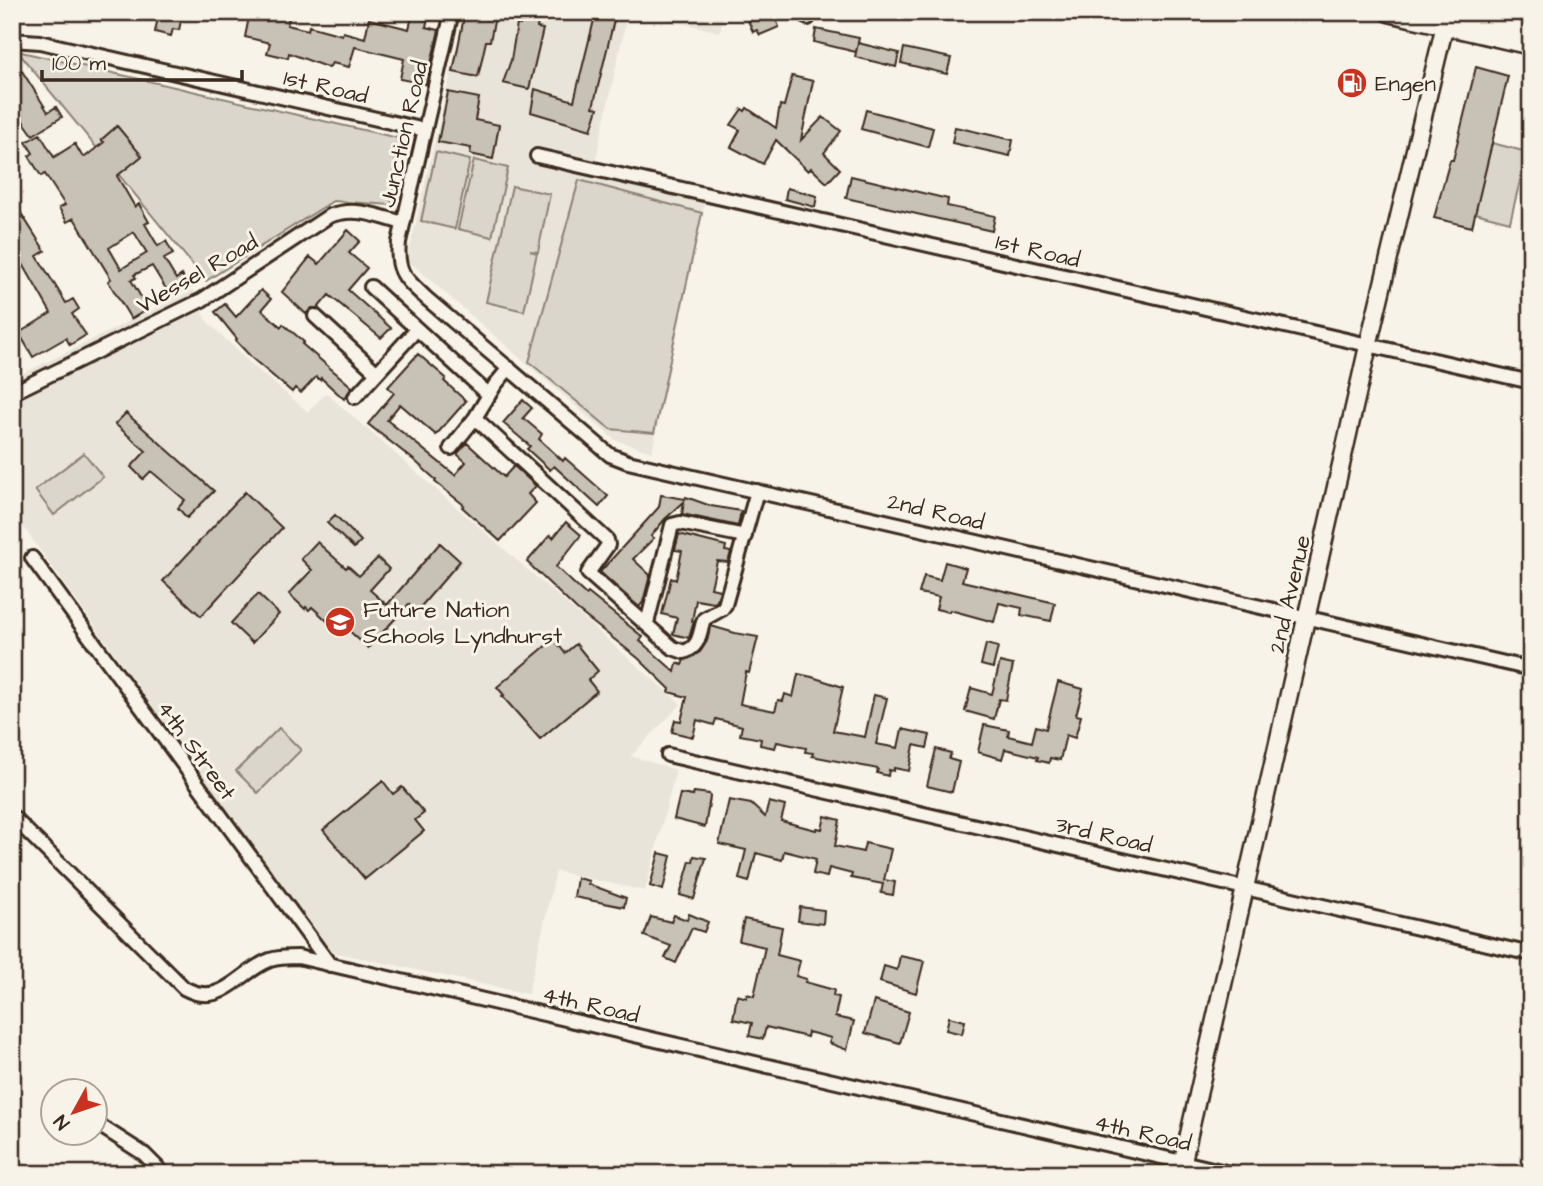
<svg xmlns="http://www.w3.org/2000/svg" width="1543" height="1186" font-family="'Architects Daughter',sans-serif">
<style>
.built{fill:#e9e4d9}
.green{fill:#dbd6cb;stroke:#8b8074;stroke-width:2}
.building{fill:#c8c1b6;stroke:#3b2a1e;stroke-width:2;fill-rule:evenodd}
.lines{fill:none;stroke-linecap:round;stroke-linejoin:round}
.minor-casing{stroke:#3b2a1e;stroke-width:18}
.tertiary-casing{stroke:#3b2a1e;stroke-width:21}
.secondary-casing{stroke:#3b2a1e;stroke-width:23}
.minor{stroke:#f7f3e8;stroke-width:12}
.tertiary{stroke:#f7f3e8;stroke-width:16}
.secondary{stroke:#f7f3e8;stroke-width:18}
.labels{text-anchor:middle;stroke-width:6;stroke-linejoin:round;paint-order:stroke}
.poi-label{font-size:23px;fill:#3b2a1e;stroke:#f7f3e8;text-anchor:start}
.street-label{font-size:23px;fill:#3b2a1e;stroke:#f7f3e8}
</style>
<rect width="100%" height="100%" fill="#f7f3e8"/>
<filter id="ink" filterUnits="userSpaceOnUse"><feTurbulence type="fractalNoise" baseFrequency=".0143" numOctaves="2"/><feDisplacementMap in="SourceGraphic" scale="14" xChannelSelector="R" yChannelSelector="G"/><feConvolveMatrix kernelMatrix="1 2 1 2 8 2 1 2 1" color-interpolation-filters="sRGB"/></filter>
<g filter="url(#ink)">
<!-- built -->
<path class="built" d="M465 12H628L593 172 705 201 652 452 615 440 407 260Z
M633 12H724L720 32Z
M193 290 206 320 250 363 308 412 326 393 681 704 631 756 676 770 645 891 556 871 528 994 328 951 12 511V379Z"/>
<!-- green -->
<path class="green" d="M17 51 398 138 391 205 333 201 206 281Z
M1492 143 1527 152 1510 222 1475 213Z
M436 152 470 160 455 229 421 221Z
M474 160 508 168 492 237 458 229Z
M579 180 702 213 654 433 610 429 529 362Z
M512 186 550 194 538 252 530 251 537 253 524 311 486 302Z
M84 453 103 477 54 515 35 490Z
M279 728 301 750 258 793 236 771Z"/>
<!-- building -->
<path class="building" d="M159 12H183L179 30 173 29 171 36 155 32Z
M250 12H291L287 25 308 30 309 26 342 35 343 32 365 38 369 19 409 29 413 12H429L426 27 439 30 426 84 400 79 404 59 355 47 349 67 332 63 329 68 289 53 288 58 267 53 270 43 245 37Z
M465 12H496L490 41H486L478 77 453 72Z
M522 12H540L537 28 543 29 529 89 503 83 511 60 517 24 520 25Z
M596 12H616L593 107 598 108 591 130 531 112 535 89 574 101Z
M750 12H773L779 27 760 35 757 30 753 32 747 18 751 15Z
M816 29 859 38 856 52 814 42Z
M858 43 899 53 896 67 855 57Z
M904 48 951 58 947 74 901 63Z
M1476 67 1508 76 1472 227 1434 218 1450 160H1453Z
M22 71 48 112 56 107 62 117 33 135 21 118 18 120 12 111V77Z
M792 76 813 81 801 140 823 117 841 131 824 153 840 169 827 183 811 168 808 171 776 140 763 164 731 147 740 130 731 125 742 109 745 111 747 108 776 128 780 105 784 106Z
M448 92 479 98 475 120 499 125 493 159 470 154 471 148 438 142Z
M866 110 933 128 928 147 861 129Z
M117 126 142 156 117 176 135 207 139 204 149 222 145 224 158 246 166 241 173 254 164 259 176 279 182 275 189 287 171 297 152 266 134 275 136 278 131 280 148 309 131 319 108 281 111 279 74 218 67 222 59 208 65 205 45 174 41 176 29 156 33 153 26 142 40 134 54 157 75 144 82 156 85 157 104 142 101 140ZM134 232 147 253 121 269 109 248Z
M955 127 1013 140 1010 156 952 143Z
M851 176 948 199 947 206 995 216 992 231 846 198Z
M787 188 817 196 815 207 785 199Z
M12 199 45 251 37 256 66 303 73 299 79 309 72 314 86 335 70 345 66 338 33 357 19 333 51 313 12 245Z
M348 230 360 241 349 253 367 268 348 290 391 328 381 338 329 295 318 308H312L306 314 282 292 310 257 319 264Z
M261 290 271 299 262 310 281 327 283 324 304 342 302 344 352 387 344 399 321 378 320 380 316 377 301 393 295 388 292 392 253 359 236 341 237 339 215 312 225 304 236 317Z
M418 354 446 378 444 381 466 401 436 435 400 404 387 420 455 475 466 462 457 454 467 443 504 477 514 466 536 486 528 494 536 503 500 541 462 507 464 505 435 482 436 480 415 461 368 424 394 393 388 387Z
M523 400 532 408 523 418 542 434 539 439 563 461 565 458 608 496 599 507 554 466 550 470 527 449 530 446 503 423Z
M126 413 214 491 187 518 178 508 185 500 151 471 143 479 131 467 146 451 115 424Z
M245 492 282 528 201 616 163 581Z
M661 495 685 499 686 497 711 506 741 511 738 526 682 514 684 502 665 519 651 536 654 538 633 559 650 575 643 602 639 607 600 572 659 507Z
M335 515 361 541 354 548 327 523Z
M566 522 581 535 556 567 586 595 588 593 643 637 640 641 675 672 677 663 682 665 684 660 700 652 707 641 711 626 735 633 758 637 749 673 746 672 740 704 775 711 778 700 783 701 785 694 793 697 798 674 812 677 843 687 833 731 865 737 874 695 887 698 876 744 898 748 902 729 930 735 927 748 914 745 909 771 894 768V771L889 770 888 776 877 773 878 769 812 756 813 753 805 752 806 748 777 742 775 748 760 745 761 739 740 735 742 726 716 719 714 725 697 720 693 737 672 732 675 720 681 721 687 697 669 692 670 689 638 658 577 610 527 562 550 535 553 538Z
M679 534 726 546 725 551 731 552 728 562 717 561 711 588 720 590 717 601 714 603 696 600 692 621H694L689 638 673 634 677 618 662 614 671 578 676 580 682 551 675 550Z
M317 542 346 568 348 566 359 576 378 558 389 569 370 590 387 605 440 543 460 561 417 611 409 604 368 648 344 626 338 631 312 607 309 610 306 607 305 609 289 594 312 570 301 559Z
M945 562 966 568 962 581 1055 603 1051 621 1021 615 1022 608 999 603 994 622 950 610 949 612 936 609 939 597 919 593 924 576 940 580Z
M258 594 279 614 252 643 231 623Z
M554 639 565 653 576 644 598 671 588 680 597 691 540 739 502 696 504 695 497 687Z
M986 644 998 647 993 668 981 665Z
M1000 662 1013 665 1006 700 999 699 994 719 965 711 971 688 992 694Z
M1058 682 1083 689 1076 715 1081 716 1075 738 1066 735 1060 760 1050 758 1049 763 1037 760 1038 757 1005 749 1002 759 978 752 984 725 1009 730 1008 736 1032 742 1036 726 1046 729Z
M936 749 951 753 949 759 959 762 952 792 927 786Z
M383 781 393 794 402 787 424 813 415 820 424 831 365 879 323 830Z
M694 792 709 794 710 797 705 827 674 819 680 794 693 796Z
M729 800 751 804 765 817 769 802 785 806 781 821 816 830 817 828 822 829 825 816 840 820 835 846 863 852 865 843 891 849 884 880 895 882 893 895 881 893 883 884 851 878 852 874 829 868 827 877 813 874 816 859 784 851 782 860 756 853 749 882 739 879 746 850 719 844Z
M659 853 671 856 663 890 650 886Z
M694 856 706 858 694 899 680 895 690 861 693 862Z
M577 878 589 881 588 884 626 898 624 907 574 897Z
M800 907 824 910 823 924 798 921Z
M689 914 708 922 704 932 692 928 676 963 665 958 671 946 644 936 651 917 671 922 674 915 687 920Z
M744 919 782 927 777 955 800 961 796 976 806 979 805 982 834 990 833 996 839 997 835 1017 854 1021 847 1050 829 1043 831 1038 808 1032 807 1037 766 1027 763 1039 749 1036 752 1023 733 1019 737 995 747 998V994L754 996 765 947 739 941Z
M900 956 924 961 916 993 880 982 884 966 897 970Z
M874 1001 909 1012 900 1043 865 1033Z
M949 1017 965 1021 962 1034 946 1030Z"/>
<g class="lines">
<!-- minor casing -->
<g class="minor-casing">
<path id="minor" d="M452 12 399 242C396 273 405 278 426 298L610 455 628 462 1531 669
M808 18 810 12
M12 40 40 42 425 130
M537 156 1531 382
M371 287 489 395
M315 316 377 373
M509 368 495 385 475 418 607 540 608 545 588 573 673 648 684 652C701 646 699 633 704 619L722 609 725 605 757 491
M12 393 202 300 329 216C355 206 378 216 403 223
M355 397 417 329
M451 448 475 418
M32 558 330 965
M647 623 672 525 680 523 745 536
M668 755 1531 954
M12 816 184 988C222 1009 238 972 270 960 279 957 288 957 298 957L1234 1174
M102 1127 144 1154 164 1174"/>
</g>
<!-- tertiary casing -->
<g class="tertiary-casing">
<path id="tertiary" d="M1180 1174 1368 346 1448 12"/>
</g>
<!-- secondary casing -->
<g class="secondary-casing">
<path id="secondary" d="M1389 12 1531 45
M1462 12 1531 29"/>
</g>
<!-- minor -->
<use href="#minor" class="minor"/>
<!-- tertiary -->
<use href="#tertiary" class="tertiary"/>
<!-- secondary -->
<use href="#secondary" class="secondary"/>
</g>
</g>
<!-- icons -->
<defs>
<g id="fuel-disc" transform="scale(1.575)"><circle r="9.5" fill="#c8321e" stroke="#f7f3e8"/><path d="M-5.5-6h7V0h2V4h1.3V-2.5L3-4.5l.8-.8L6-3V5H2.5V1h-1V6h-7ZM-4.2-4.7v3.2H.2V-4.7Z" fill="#fff"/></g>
<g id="school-disc" transform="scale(1.575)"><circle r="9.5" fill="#c8321e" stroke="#f7f3e8"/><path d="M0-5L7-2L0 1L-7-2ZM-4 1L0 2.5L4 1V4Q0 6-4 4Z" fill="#fff"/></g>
</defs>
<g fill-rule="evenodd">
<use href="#fuel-disc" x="1352" y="83"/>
<use href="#school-disc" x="340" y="622"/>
</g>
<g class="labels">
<!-- poi labels -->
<g class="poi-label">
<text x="1375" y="91">Engen</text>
<text x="363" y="617">Future Nation<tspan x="363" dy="26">Schools Lyndhurst</tspan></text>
</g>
<!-- street labels -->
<g class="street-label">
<text transform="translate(326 86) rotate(13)" y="8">1st Road</text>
<text transform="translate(403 134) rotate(-77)" y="8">Junction Road</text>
<text transform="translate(1038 250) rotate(13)" y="8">1st Road</text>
<text transform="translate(197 273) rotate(-30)" y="8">Wessel Road</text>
<text transform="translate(936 511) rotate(13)" y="8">2nd Road</text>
<text transform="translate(1289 594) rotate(-77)" y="8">2nd Avenue</text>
<text transform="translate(197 750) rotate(54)" y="8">4th Street</text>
<text transform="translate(1104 834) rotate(13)" y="8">3rd Road</text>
<text transform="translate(591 1004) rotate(13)" y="8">4th Road</text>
<text transform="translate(1143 1132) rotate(13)" y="8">4th Road</text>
</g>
</g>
<!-- margin -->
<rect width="1543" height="1186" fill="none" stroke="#f7f3e8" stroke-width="42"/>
<rect x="21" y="21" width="1501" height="1144" fill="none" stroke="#3b2a1e" stroke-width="2.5" filter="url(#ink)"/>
<!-- north arrow -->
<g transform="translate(74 1112) rotate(230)"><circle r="33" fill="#f7f3e8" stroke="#aca397" stroke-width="2"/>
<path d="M0-5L12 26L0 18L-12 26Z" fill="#c8321e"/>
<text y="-10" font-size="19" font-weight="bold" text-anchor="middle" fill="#3b2a1e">N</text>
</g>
<!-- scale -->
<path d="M42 70v10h200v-10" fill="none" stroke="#3b2a1e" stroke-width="3.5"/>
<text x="52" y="70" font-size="21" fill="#3b2a1e" stroke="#f7f3e8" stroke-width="5" paint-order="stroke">100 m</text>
</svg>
